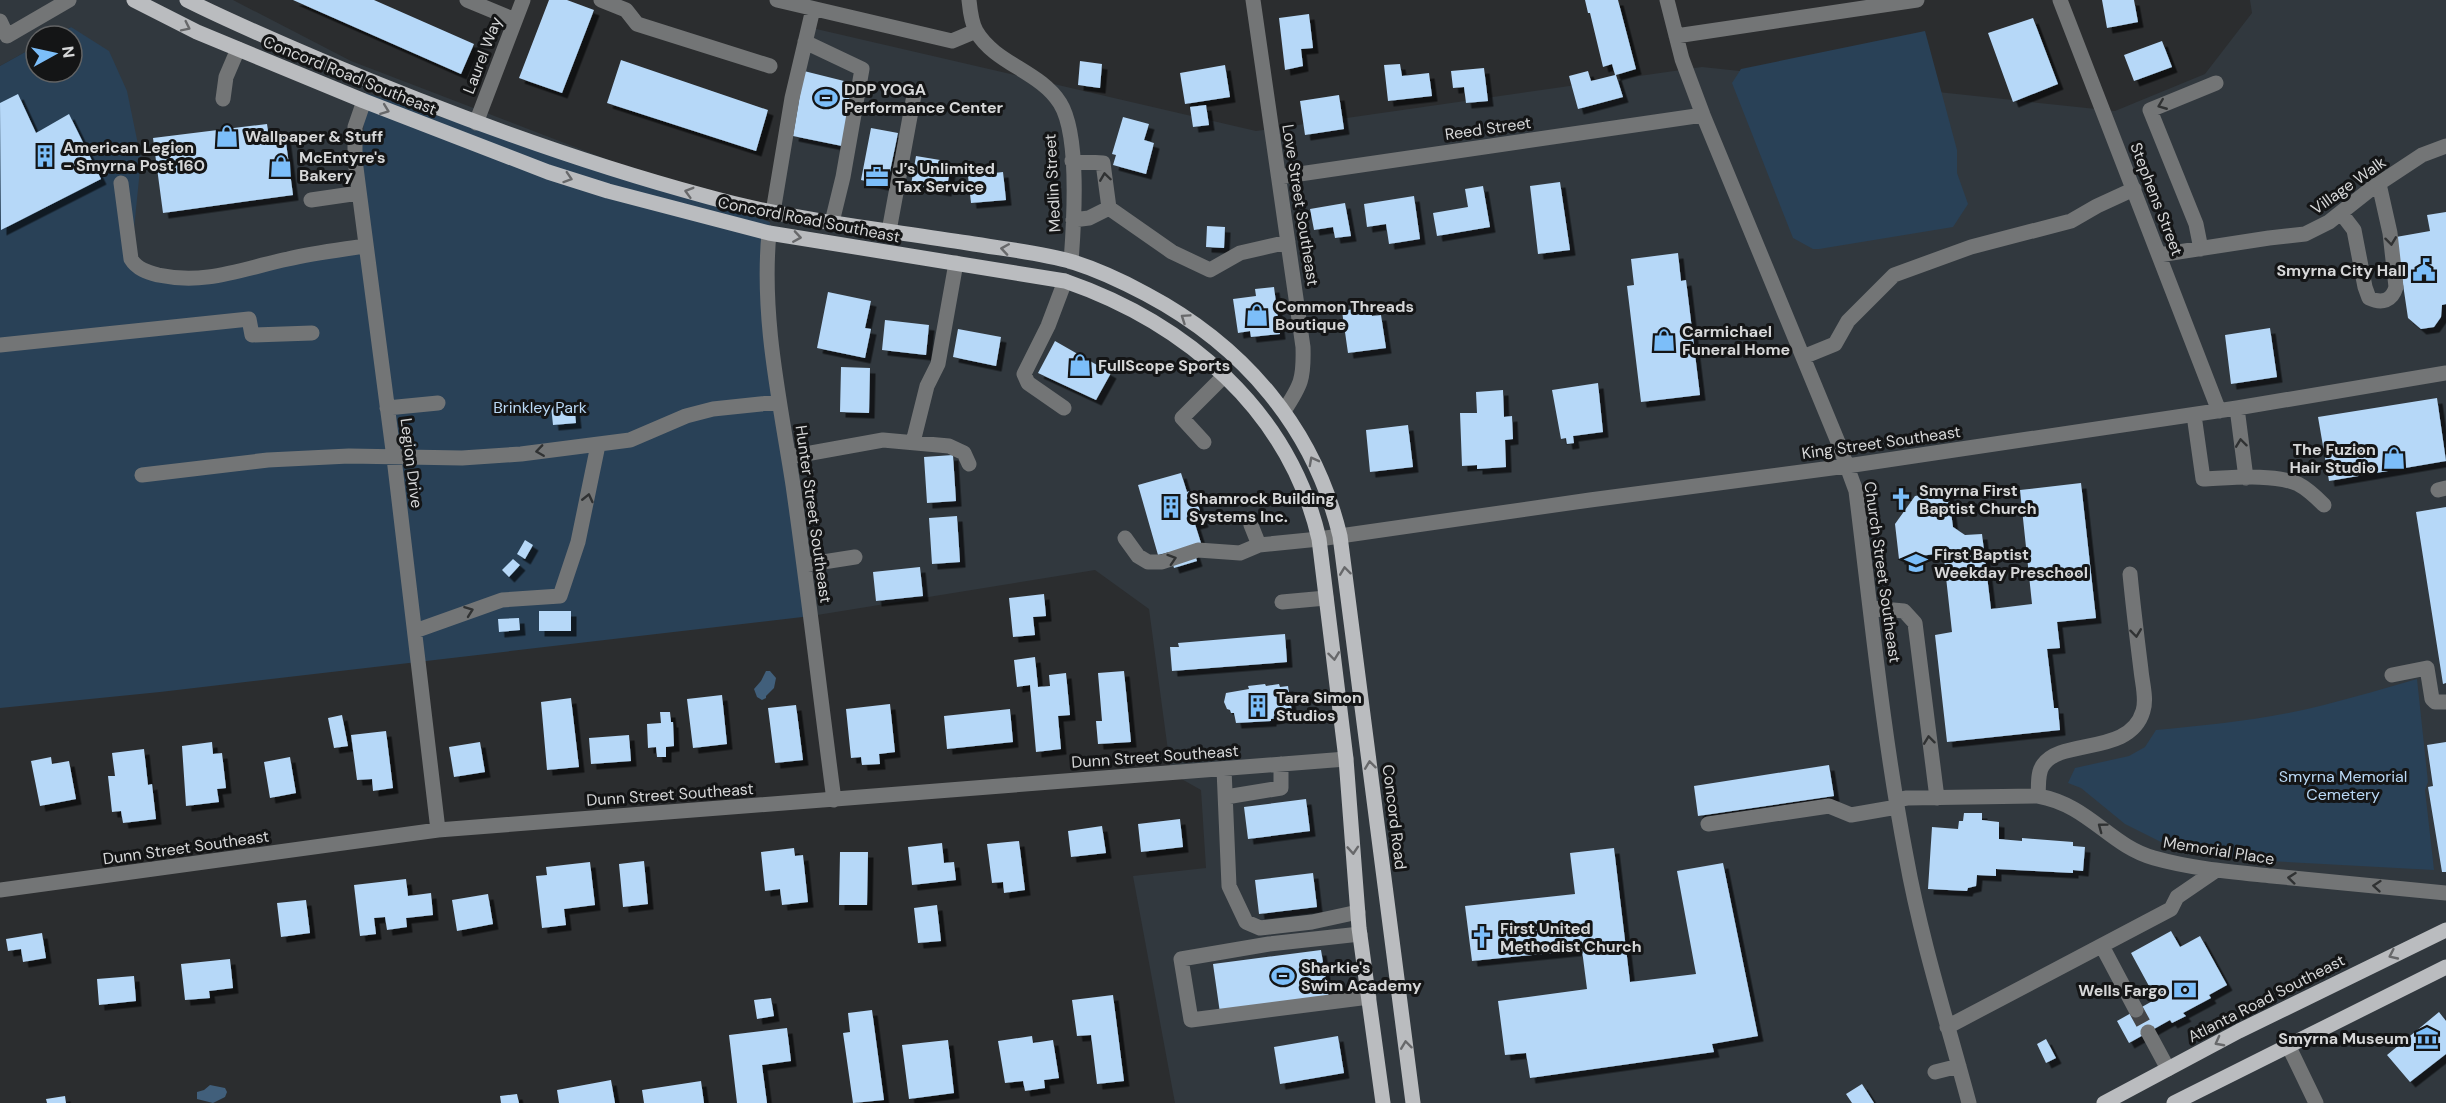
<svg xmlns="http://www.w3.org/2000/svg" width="2446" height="1103" font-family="'DM Sans',sans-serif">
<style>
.built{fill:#31383e}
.green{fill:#294157}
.water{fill:#415f7b}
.building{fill:#b6d8f8;filter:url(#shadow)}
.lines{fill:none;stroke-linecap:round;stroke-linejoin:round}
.minor-tunnel{stroke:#454648;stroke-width:15;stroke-dasharray:15 8;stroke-linecap:butt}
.minor{stroke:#737576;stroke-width:15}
.major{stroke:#babcbf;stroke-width:15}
.oneway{stroke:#67686a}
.oneway2{stroke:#303233}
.labels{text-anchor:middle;stroke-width:6;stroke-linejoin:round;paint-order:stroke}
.street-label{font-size:16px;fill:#d6d7d8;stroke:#141516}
.poi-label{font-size:16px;font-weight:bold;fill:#d6d7d8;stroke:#141516;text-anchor:start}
.park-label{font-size:16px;fill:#bad9f6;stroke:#141516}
</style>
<defs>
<filter id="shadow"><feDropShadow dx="5.5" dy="5.5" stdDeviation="0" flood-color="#0009"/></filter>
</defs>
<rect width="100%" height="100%" fill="#2b2d2f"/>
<!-- built -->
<path class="built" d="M0 0H233L351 61 770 222 812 28 1256 131 1702 67 2115 111 2205 74 2252 13 2250 0H2446V1103H1175L1133 876 1206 868 1201 790 1171 773 1149 609 1095 570 811 616 365 246 216 277 135 266 71 27 54 36H36V46L0 66Z"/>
<!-- green -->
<path class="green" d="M71 27 109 51 127 91 141 159 131 259 172 278 365 246 359 193 366 93 770 222 766 264 811 616 160 692 0 708V66L36 46V72H72V36H54Z
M1925 31 1957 150V173L1968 204 1953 227 1819 249H1813L1793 238 1732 83 1741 69Z
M2417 679 2428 782 2425 790 2434 870 2269 861 2211 854 2167 845 2125 824 2081 788 2068 783 2075 768 2129 756 2145 747 2156 730C2212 725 2269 719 2324 705 2355 697 2386 688 2417 679Z"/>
<!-- water -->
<path class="water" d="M766 671H770L776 678 774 688 766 696V698L762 700 757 697 754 689 761 681Z
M210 1085 225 1088 227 1092 225 1097 213 1103 197 1099V1092L204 1090Z"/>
<!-- building -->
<path class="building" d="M293 0H374L474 44 461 74Z
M549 0H567L594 10 562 93 519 78Z
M1585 0H1618L1636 69 1616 75 1623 97 1578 109 1569 76 1588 71 1591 81 1615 75 1612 64 1603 67 1590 13H1588Z
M2102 0H2134L2138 22 2107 28Z
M1309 14 1313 48 1301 49 1303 66 1285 70 1279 18Z
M2033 18 2058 84 2013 102 1988 33Z
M2162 41 2172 67 2134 81 2124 55Z
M621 60 768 110 756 151 607 103Z
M1080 61 1102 64 1100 88 1078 85Z
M1400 64 1402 76 1429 73 1432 96 1388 101 1384 65Z
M1225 65 1230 97 1185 104 1180 73Z
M1484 68 1488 101 1466 103 1464 87 1453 88 1451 71Z
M804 71 856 84 842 146 793 136Z
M18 94 36 133 69 114 101 179 1 230 0 103Z
M1339 95 1344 129 1305 135 1300 101Z
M1206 105 1209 125 1193 127 1190 107Z
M1123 117 1149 124 1144 140 1154 143 1146 174 1113 165 1116 155 1112 154Z
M267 124 269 137 285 135 293 195 163 213 153 138Z
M871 128 898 133 887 186 861 180Z
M916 156 940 160 938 169 950 171 946 191 911 185Z
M1003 172 1006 200 971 203 968 176Z
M1560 182 1570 250 1538 254 1530 186Z
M1483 186 1490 227 1437 236 1433 213 1468 207 1465 189Z
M1414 196 1420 239 1389 244 1386 224 1367 227 1364 204Z
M1345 203 1351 236 1335 238 1333 227 1314 230 1310 209Z
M2446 212V304L2442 305 2441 317 2434 327 2421 329 2408 318 2396 237 2430 231 2427 215Z
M1207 226 1225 227 1224 248 1206 247Z
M1678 253 1681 281 1686 280 1700 395 1641 402 1627 286 1634 285 1631 259Z
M1274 287 1280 334 1251 337 1250 331 1238 333 1233 299 1256 296 1255 289Z
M828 292 871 301 865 328 871 329 865 358 817 348Z
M1370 306 1372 316 1381 315 1386 348 1348 353 1342 311Z
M885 320 929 325 926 355 882 350Z
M2270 328 2277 377 2231 384 2225 335Z
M958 329 1001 337 996 366 953 357Z
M1055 341 1111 373 1096 400 1038 373Z
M841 367 870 368 869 413 840 412Z
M1598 383 1603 432 1573 436 1574 443 1567 444 1566 438 1561 439 1552 390Z
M1503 390 1504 417 1512 416 1513 439 1505 440 1506 467 1477 469V465L1462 466 1460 413H1477L1476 392Z
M2437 398 2446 461 2329 481 2318 417Z
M574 404 576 423 553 425 551 406Z
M1408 425 1413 467 1370 472 1366 430Z
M953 455 956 501 927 503 924 457Z
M1181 473 1187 492 1194 490 1203 522 1195 524 1201 543 1192 545 1197 561 1174 568 1169 552 1158 555 1138 485Z
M2081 483 2096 618 2057 622 2060 648 2047 649 2054 708H2058L2060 730 1947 742 1935 635 1952 632 1944 559 1935 554 1899 559 1895 524 1915 496 1948 490 1953 527 1965 535 1982 534 1991 609 2032 604 2020 490Z
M2446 507V683L2443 684 2416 512Z
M957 516 960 562 932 564 929 518Z
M525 540 533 545 525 559 517 554Z
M513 559 520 565 509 577 502 570Z
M920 567 923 596 876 601 873 572Z
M1044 594 1046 616 1033 617 1035 635 1013 637 1009 598Z
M539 611H571V631H539Z
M519 618 520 630 499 632 498 619Z
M1285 634 1287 662 1172 671 1170 647H1179L1178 643Z
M1035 657 1038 687 1050 686 1049 675 1066 673 1070 715 1058 716 1061 749 1036 752 1030 685 1017 687 1014 660Z
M1124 671 1131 742 1098 744 1096 721H1102L1098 673Z
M1265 684 1266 686 1279 684 1280 687 1288 686 1292 712 1284 713V717L1271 719V721L1236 723 1234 713H1231L1230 710 1227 709 1224 702 1226 693 1249 689 1248 686Z
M722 695 727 744 693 748 687 699Z
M571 698 579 767 547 770 541 702Z
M890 704 895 752 879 754 880 764 862 765 861 757 851 758 846 709Z
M796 705 803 760 775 763 768 708Z
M1010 709 1013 742 947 749 944 716Z
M660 712H670L671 722H673L674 746 666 747V757H657L656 747 648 748 647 724 661 723Z
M342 715 348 746 334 748 328 718Z
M386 731 393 788 373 791 372 779 357 780 351 735Z
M629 735 631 761 591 764 589 738Z
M212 742 213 754 222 753 226 788 217 789 219 802 186 806 182 746Z
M480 742 485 772 454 777 449 747Z
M2446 742V872H2442L2428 787 2433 786 2427 745Z
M144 749 148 785 152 784 156 819 123 823 121 811 112 812 108 776H115L112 753Z
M51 757 52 764 69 761 76 799 40 806 31 761Z
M290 757 296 793 270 798 264 762Z
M1829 765 1834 796 1698 816 1694 786Z
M1306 799 1310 831 1248 839 1244 807Z
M1964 813H1982V820L1999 822V839L2022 841V838L2073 842V846L2085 847 2083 871 2073 870V873L1996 869V876L1977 875 1976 886 1968 888 1967 891 1928 889 1932 827 1958 829 1959 821H1963Z
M1180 819 1183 847 1141 852 1138 824Z
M1102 826 1106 853 1071 857 1068 831Z
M1019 841 1025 890 1004 893 1003 882 992 883 987 844Z
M942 843 944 863 954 862 956 880 912 885 908 847Z
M794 848 795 856 803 855 808 902 782 905 780 889 765 891 761 852Z
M1614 848 1630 982 1696 974 1677 871 1723 863 1758 1036 1712 1044 1714 1052 1530 1078 1526 1053 1505 1055 1498 1001 1587 989 1582 950 1472 961 1465 906 1575 894 1570 853Z
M840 852H868L867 905H839Z
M644 861 648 904 623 907 619 864Z
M590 862 595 905 564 909 566 925 542 928 536 876 547 875 546 867Z
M1313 873 1317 907 1259 914 1255 880Z
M406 879 408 896 431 893 433 915 406 918 407 927 387 930 385 917 374 918 376 934 360 936 354 885Z
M488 894 493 924 457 931 452 900Z
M306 900 310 933 281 937 277 903Z
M937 905 941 941 918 943 914 908Z
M2171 931 2180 947 2200 936 2227 985 2209 995 2211 998 2183 1013 2186 1016 2172 1023 2170 1020 2129 1043 2117 1021 2156 999 2131 953Z
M42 933 46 958 23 962 21 949 8 951 6 939Z
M1321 950 1329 999 1220 1013 1213 964Z
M230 959 233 988 209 991 210 998 185 1000 181 964Z
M134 976 136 1001 99 1005 97 979Z
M1113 995 1124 1081 1097 1084 1091 1035 1077 1036 1072 1000Z
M771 998 774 1016 757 1019 754 1000Z
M872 1010 884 1100 853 1103 843 1033 850 1032 848 1013Z
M2439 1012 2446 1021V1054L2410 1082 2387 1055Z
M787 1028 791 1061 762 1065 767 1103H737L729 1035Z
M1032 1036 1033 1043 1053 1040 1059 1078 1044 1080 1045 1088 1025 1091 1023 1081 1005 1083 998 1041Z
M1338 1036 1344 1073 1280 1084 1274 1047Z
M2046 1039 2056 1058 2046 1063 2037 1044Z
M948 1040 954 1093 909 1099 902 1045Z
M611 1080 615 1103H559L557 1090Z
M701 1081 704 1103H644L642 1090Z
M1862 1084 1874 1103H1852L1846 1094Z
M517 1094 519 1103H501L500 1096Z
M65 1096 66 1103H47L46 1099Z"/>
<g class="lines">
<!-- minor-tunnel -->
<path class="minor-tunnel" d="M2136 1010 2148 1032"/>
<!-- minor -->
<path class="minor" d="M467 0 515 20
M601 0 626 10 637 24 770 66
M777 0 952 41 976 31
M969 0C970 10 971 22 976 31 995 64 1040 71 1060 103 1080 135 1074 223 1071 262
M1253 0 1303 347C1304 379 1301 385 1284 411
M1667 0 1682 59 1703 115 1838 442 1856 491C1871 612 1883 736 1906 856 1921 940 1947 1021 1969 1103
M2060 0 2219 411
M0 21 7 36 69 0
M1676 36 1917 0
M805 42 862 69 843 177 832 222
M223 99 226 77 238 49
M364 101 355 127V160L394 458 438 830
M476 123 523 0
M1072 161 1103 163 1109 208 1172 252 1210 270 1240 253 1288 242
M1279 177 1703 115
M121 183 131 259C137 269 147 272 158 275 206 285 241 269 288 259 313 253 339 250 365 246
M311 200 359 193
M773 212 792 98 813 9
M2341 213 2354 230 2365 287 2369 298C2382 304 2392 301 2396 287L2390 233 2379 184
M1073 220 1089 218 1109 208
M889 231 914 95
M769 233C761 318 780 401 793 485 808 590 820 695 834 800
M2201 249 2196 224 2150 110 2216 83
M2159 255 2269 238 2305 234 2329 222 2372 188 2422 155 2446 146
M0 345 249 319 252 335 312 333
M1803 357 1835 344 1848 321 1894 275 1971 247 2071 221 2097 206 2134 189
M387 408 438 403
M1064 408 1028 383 1024 374 1048 326 1065 281
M2237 408 2246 478
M2194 415 2203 479C2229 478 2273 473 2298 484 2308 489 2316 497 2324 505
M913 442 927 386 938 364 956 263
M1204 442 1182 418 1225 375
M789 457 883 440 949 446 964 453 969 464
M142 475 268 460 349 456 462 458 521 454 630 440 686 416 713 409 779 402
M2438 490 2446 488
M1251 525 1259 545 1319 539 1590 500 1847 466 2237 408 2446 373
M1125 538 1138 556 1148 562H1162L1198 550 1240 553 1259 545
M804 565 855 557
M1282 602 1326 598
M1871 608 1904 611 1915 623 1937 798
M415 631 502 600 560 596 578 542 598 445
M2392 675 2427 668 2432 699 2435 702H2446
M1224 769 1229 886 1246 922 1260 928 1312 922 1358 912
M2038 796C2039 787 2037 773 2043 765 2061 738 2130 756 2143 711 2147 699 2142 682 2141 670 2137 638 2133 606 2130 574
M1226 797 1281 788V764
M1896 800 1907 798 2038 796C2089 805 2110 846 2154 858 2193 869 2233 872 2272 876 2330 882 2388 887 2446 893
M1708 824 1829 806 1851 815 1897 807
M0 890 438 830 1346 759
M1360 934 1269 944 1181 959 1191 1020 1369 997
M2102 946 2136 1010
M1947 1027 2171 909 2177 897 2215 871
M2148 1032 2168 1069
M2288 1045 2316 1103
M1935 1072 1959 1066"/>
<!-- major -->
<path class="major" d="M134 0 197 32 364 101 548 172 608 191 769 233 1065 281C1186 323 1289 410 1319 539L1346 759 1359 928 1383 1103
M187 0C233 23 280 43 327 63 451 115 575 161 705 196 790 220 880 229 968 243 1003 249 1038 252 1073 262 1098 270 1122 281 1146 294 1244 346 1314 428 1340 536L1413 1103
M2104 1103 2239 1031 2446 930
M2174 1103 2446 967"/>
</g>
<!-- one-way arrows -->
<defs><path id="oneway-chevron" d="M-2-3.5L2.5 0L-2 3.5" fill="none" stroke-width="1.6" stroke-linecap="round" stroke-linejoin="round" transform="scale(1.5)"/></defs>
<g class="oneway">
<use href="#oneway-chevron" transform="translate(186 27) rotate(26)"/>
<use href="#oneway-chevron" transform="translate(385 110) rotate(21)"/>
<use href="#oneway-chevron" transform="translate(568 178) rotate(18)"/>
<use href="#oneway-chevron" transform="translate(689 192) rotate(-164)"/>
<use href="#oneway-chevron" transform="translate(797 237) rotate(9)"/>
<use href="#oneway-chevron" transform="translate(1005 249) rotate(-171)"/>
<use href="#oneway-chevron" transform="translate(1185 318) rotate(-146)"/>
<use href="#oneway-chevron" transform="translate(1313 461) rotate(-118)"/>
<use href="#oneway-chevron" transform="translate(1345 571) rotate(-97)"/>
<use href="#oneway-chevron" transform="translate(1334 656) rotate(83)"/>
<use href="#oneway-chevron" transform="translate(1370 765) rotate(-97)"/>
<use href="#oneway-chevron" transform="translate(1353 850) rotate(86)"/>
<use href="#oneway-chevron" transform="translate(2393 955) rotate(155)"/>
<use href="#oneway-chevron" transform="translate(2219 1042) rotate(152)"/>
<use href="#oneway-chevron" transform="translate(1406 1045) rotate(-97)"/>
</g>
<g class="oneway2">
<use href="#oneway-chevron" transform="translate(2162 105) rotate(158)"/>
<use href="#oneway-chevron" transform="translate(1105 177) rotate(-98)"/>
<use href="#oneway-chevron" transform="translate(2391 241) rotate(83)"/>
<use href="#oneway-chevron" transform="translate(2241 443) rotate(-97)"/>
<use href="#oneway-chevron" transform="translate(540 451) rotate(172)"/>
<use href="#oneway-chevron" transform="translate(588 498) rotate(-77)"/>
<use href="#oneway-chevron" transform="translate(1172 559) rotate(-18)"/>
<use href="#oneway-chevron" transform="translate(469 611) rotate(-20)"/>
<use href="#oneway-chevron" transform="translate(2136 633) rotate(83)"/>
<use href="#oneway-chevron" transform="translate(1929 740) rotate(-97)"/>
<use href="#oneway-chevron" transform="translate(2102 827) rotate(-143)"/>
<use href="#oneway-chevron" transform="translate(2292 878) rotate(-174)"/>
<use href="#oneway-chevron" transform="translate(2377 886) rotate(-175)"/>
</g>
<!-- icons -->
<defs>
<g id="stadium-bare" transform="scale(1.8)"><path d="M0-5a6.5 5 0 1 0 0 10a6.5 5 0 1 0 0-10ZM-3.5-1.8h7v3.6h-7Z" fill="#7cbef9" stroke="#141516" stroke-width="2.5" paint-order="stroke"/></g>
<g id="shop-bare" transform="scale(1.8)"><path d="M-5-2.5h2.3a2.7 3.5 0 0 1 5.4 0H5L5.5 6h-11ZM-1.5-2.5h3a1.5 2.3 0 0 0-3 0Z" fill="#7cbef9" stroke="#141516" stroke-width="2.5" paint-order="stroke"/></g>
<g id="building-bare" transform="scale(1.8)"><path d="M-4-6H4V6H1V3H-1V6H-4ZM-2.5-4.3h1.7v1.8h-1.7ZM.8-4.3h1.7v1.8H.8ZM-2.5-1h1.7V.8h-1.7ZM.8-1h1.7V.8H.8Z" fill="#7cbef9" stroke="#141516" stroke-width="2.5" paint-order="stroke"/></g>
<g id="office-bare" transform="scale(1.8)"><path d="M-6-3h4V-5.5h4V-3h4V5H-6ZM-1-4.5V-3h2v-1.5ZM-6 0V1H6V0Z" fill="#7cbef9" stroke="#141516" stroke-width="2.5" paint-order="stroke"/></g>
<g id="civic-bare" transform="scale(1.8)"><path d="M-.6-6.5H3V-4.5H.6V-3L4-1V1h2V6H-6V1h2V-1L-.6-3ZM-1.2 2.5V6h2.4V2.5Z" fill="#7cbef9" stroke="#141516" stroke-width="2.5" paint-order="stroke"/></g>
<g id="church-bare" transform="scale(1.8)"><path d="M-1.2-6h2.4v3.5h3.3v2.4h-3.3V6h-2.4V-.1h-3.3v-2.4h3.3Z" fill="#7cbef9" stroke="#141516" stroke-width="2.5" paint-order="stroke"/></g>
<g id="school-bare" transform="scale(1.8)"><path d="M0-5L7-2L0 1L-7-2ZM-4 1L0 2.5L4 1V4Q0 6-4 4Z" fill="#7cbef9" stroke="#141516" stroke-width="2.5" paint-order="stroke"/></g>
<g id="bank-bare" transform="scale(1.8)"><path d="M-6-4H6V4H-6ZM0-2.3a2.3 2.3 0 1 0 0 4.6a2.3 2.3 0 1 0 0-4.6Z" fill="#7cbef9" stroke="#141516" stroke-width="2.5" paint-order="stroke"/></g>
<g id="museum-bare" transform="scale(1.8)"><path d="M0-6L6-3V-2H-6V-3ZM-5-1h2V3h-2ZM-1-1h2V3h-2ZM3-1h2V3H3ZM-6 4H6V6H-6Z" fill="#7cbef9" stroke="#141516" stroke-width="2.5" paint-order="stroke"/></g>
</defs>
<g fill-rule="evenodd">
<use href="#stadium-bare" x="826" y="98"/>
<use href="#shop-bare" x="227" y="136"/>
<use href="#building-bare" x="45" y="156"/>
<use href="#shop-bare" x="281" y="166"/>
<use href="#office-bare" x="877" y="177"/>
<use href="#civic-bare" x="2424" y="270"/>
<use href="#shop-bare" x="1257" y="315"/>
<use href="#shop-bare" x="1664" y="340"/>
<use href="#shop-bare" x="1080" y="365"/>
<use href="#shop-bare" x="2394" y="458"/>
<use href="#church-bare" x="1901" y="499"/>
<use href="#building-bare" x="1171" y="507"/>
<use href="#school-bare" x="1916" y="563"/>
<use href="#building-bare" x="1258" y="706"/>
<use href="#church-bare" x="1482" y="937"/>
<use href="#stadium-bare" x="1283" y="976"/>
<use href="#bank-bare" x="2185" y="990"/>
<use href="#museum-bare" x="2427" y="1038"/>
</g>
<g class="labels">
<!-- street labels -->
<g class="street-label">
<text transform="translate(482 55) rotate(-69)" y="6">Laurel Way</text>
<text transform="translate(350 75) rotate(22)" y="6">Concord Road Southeast</text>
<text transform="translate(1488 128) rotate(-8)" y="6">Reed Street</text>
<text transform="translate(1052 183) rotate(-93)" y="6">Medlin Street</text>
<text transform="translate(2348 185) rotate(-35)" y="6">Village Walk</text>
<text transform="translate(2157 199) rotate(69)" y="6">Stephens Street</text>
<text transform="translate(1301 205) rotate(81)" y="6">Love Street Southeast</text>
<text transform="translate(809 219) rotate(11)" y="6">Concord Road Southeast</text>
<text transform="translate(1881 442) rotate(-8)" y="6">King Street Southeast</text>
<text transform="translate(412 463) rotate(83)" y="6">Legion Drive</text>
<text transform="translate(814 514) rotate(82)" y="6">Hunter Street Southeast</text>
<text transform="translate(1883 572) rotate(82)" y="6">Church Street Southeast</text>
<text transform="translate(1155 756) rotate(-4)" y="6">Dunn Street Southeast</text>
<text transform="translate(670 794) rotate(-4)" y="6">Dunn Street Southeast</text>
<text transform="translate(1395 817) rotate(83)" y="6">Concord Road</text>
<text transform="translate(186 847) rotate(-8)" y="6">Dunn Street Southeast</text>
<text transform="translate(2219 850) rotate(9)" y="6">Memorial Place</text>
<text transform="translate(2266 998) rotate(-27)" y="6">Atlanta Road Southeast</text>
</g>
<!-- poi labels -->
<g class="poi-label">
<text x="844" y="95">DDP YOGA<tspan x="844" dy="18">Performance Center</tspan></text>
<text x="245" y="142">Wallpaper &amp; Stuff</text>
<text x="63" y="153">American Legion<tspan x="63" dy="18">- Smyrna Post 160</tspan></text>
<text x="299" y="163">McEntyre's<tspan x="299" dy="18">Bakery</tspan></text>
<text x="895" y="174">J’s Unlimited<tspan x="895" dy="18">Tax Service</tspan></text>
<text x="2406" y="276" text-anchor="end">Smyrna City Hall</text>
<text x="1275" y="312">Common Threads<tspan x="1275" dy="18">Boutique</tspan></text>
<text x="1682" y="337">Carmichael<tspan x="1682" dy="18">Funeral Home</tspan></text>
<text x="1098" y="371">FullScope Sports</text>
<text x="2376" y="455" text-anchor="end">The Fuzion<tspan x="2376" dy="18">Hair Studio</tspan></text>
<text x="1919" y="496">Smyrna First<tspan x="1919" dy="18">Baptist Church</tspan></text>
<text x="1189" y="504">Shamrock Building<tspan x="1189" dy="18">Systems Inc.</tspan></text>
<text x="1934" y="560">First Baptist<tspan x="1934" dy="18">Weekday Preschool</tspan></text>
<text x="1276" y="703">Tara Simon<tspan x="1276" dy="18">Studios</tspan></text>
<text x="1500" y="934">First United<tspan x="1500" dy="18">Methodist Church</tspan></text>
<text x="1301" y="973">Sharkie's<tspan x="1301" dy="18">Swim Academy</tspan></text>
<text x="2167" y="996" text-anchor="end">Wells Fargo</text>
<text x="2409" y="1044" text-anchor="end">Smyrna Museum</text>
</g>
<!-- park labels -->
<g class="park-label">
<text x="540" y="413">Brinkley Park</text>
<text x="2343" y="782">Smyrna Memorial<tspan x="2343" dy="18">Cemetery</tspan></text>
</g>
</g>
<!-- north arrow -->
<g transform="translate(54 54) rotate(82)"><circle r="28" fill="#141516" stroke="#626364" stroke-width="1.5"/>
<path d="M0-4.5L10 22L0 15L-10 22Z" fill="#7cbef9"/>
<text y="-9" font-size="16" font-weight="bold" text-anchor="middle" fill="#d6d7d8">N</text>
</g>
</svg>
